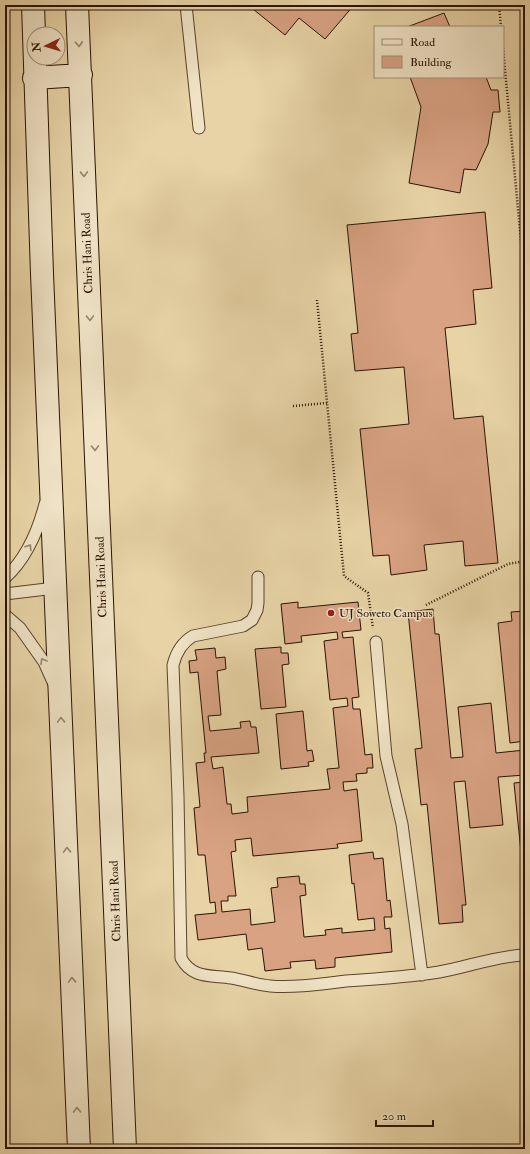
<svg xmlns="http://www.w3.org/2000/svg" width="530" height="1154" font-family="'IM FELL Double Pica',serif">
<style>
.building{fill:#d8a283;stroke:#2a1300}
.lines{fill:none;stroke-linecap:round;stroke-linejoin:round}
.service-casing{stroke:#59432a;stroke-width:13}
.secondary-casing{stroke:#2a1300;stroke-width:24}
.path{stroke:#2a1300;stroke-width:2.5;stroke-dasharray:1 2;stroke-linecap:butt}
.service{stroke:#efe2c5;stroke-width:11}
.secondary{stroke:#efe2c5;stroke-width:22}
.oneway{stroke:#96856c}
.poi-dot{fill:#8f2418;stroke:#efe2c5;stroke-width:1.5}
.labels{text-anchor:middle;stroke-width:3;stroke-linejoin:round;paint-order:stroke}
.street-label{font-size:12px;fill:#2a1300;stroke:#efe2c5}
.poi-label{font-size:12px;fill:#2a1300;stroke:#efe2c5;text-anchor:start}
</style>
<rect width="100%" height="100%" fill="#e7d3a6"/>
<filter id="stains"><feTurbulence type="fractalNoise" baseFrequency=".005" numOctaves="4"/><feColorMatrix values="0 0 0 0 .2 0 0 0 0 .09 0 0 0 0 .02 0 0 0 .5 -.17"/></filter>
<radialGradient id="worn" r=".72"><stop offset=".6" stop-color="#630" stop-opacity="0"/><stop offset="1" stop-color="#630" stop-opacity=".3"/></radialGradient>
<!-- building -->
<path class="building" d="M248 5H354L325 39 299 18 285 35Z
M444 13 450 27H407Z
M410 77H486L491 90H498L500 112H493L488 144 476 170 464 169 460 193 409 183 421 107Z
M485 212 492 288 473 290 476 324 445 328 454 419 483 416 498 563 465 566 463 541 424 545 427 570 391 575 389 555 373 556 360 429 409 424 404 367 355 371 351 334 358 333 347 225Z
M523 378H525V394Z
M298 602V608L358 602 361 630 342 632 343 638 353 637 359 697 352 698 353 709H360L365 755 372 754 373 768H367V773L356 774 357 781 343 782 344 791 357 789 362 841 337 844 338 848 253 856 251 838 235 840 236 851 231 852 236 896H228V901H221L222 912 250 909 251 925 275 922 271 888 278 887 277 878 299 876 300 884H305L306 895 300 896 304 937 326 935 325 930 342 928V933L375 930 374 918 358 920 354 883 352 884 349 855 373 852 374 859 383 858 387 901 390 900 392 917H384L385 929 390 928 392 952 335 958V967L316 969 315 960 290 962 291 968 265 971 262 948 248 950 246 934 198 940 195 915 216 913 215 902 210 903 205 855H198L194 808 200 807 196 763 205 762 204 753H206L198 672 190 673 189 661 197 660 195 650 215 648 216 658 225 657 226 669 217 671 221 715 208 716 210 731 241 728 240 722 250 721 251 727H256L259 753 211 757 213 769 223 767 227 804H231L232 814 248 812 247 797 330 789 327 769 339 768 333 708 348 706 347 698 330 700 324 641 338 639 337 632 301 636 302 642 285 644 281 604Z
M433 609 435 634H439L451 758 463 757 458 707 491 703 496 753 525 750V775L498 777 503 825 470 828 465 781 454 782 466 905H462L463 922 439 924 427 804 421 805 415 749 422 748 408 612Z
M525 611V741L510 743 498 623 512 621 511 612Z
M281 647V653H288L289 664 282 665 286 707 261 709 255 649Z
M303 711 307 751 312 750 314 761 308 762 309 766 281 769 276 714Z
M525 782V892L514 783Z"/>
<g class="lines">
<!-- service casing -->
<g class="service-casing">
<path id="service" d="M186 5 199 128
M258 577V603L257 610 252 620 243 626 193 636C181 643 176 653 173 665L178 796 181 958C192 979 211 975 231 978 244 980 257 985 270 986 295 988 321 984 346 981 377 979 408 977 439 972 468 967 495 956 525 955
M5 578C27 558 38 531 45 504
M5 594 55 588
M5 615 20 628 44 662 53 682
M376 642 386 756 402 824 422 975"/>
</g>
<!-- secondary casing -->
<g class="secondary-casing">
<path id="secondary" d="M33 5 42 274 79 1149
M77 5 125 1149
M34 78 81 75"/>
</g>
<!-- path -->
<path class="path" d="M499 5 501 27
M503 48 525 284
M317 300 344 576 368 593 373 628
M293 406 327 403
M426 605 508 564 525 561"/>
<!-- service -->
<use href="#service" class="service"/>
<!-- secondary -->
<use href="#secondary" class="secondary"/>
</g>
<!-- one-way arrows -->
<defs><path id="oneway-chevron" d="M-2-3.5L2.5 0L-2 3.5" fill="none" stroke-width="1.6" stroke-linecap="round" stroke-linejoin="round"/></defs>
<g class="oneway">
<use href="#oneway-chevron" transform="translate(79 44) rotate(87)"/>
<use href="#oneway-chevron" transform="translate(84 174) rotate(88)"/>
<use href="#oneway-chevron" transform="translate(90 318) rotate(88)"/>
<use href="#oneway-chevron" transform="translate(95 448) rotate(88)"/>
<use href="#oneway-chevron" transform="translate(29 547) rotate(-58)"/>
<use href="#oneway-chevron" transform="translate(43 661) rotate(-120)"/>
<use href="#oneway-chevron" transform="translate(61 720) rotate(-92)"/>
<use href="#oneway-chevron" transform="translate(67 850) rotate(-92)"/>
<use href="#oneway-chevron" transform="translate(72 980) rotate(-92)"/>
<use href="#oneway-chevron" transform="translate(77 1110) rotate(-92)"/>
</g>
<!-- markers -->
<circle class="poi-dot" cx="331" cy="613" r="4"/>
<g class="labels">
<!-- street labels -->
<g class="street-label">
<text transform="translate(87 253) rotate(-92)" y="4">Chris Hani Road</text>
<text transform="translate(101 577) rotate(-92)" y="4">Chris Hani Road</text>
<text transform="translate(115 901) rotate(-92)" y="4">Chris Hani Road</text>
</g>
<!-- poi labels -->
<g class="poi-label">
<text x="339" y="617">UJ Soweto Campus</text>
</g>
</g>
<!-- margin -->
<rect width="530" height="1154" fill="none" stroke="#e7d3a6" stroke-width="20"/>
<rect x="6" y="6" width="518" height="1142" fill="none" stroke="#2a1300" stroke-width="2"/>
<rect x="10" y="10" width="510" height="1134" fill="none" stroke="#2a1300"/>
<!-- legend -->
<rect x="374" y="26" width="130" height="52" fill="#efe2c5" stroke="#a08f76"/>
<rect x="382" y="39" width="20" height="6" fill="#efe2c5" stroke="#a08f76"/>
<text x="410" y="46" font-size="12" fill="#2a1300">Road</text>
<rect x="382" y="56" width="20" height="12" fill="#d8a283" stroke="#a08f76"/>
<text x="410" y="66" font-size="12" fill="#2a1300">Building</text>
<!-- north arrow -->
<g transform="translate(46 46) rotate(265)"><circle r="19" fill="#efe2c5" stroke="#a08f76"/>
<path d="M0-3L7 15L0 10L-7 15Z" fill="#8f2418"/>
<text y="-6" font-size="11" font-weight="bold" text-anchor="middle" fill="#2a1300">N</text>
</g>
<!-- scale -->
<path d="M376 1120v6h57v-6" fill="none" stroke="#2a1300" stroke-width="2"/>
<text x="382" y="1120" font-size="12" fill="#2a1300" stroke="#efe2c5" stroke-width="3" paint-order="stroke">20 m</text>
<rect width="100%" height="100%" filter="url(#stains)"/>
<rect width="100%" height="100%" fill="url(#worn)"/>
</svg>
